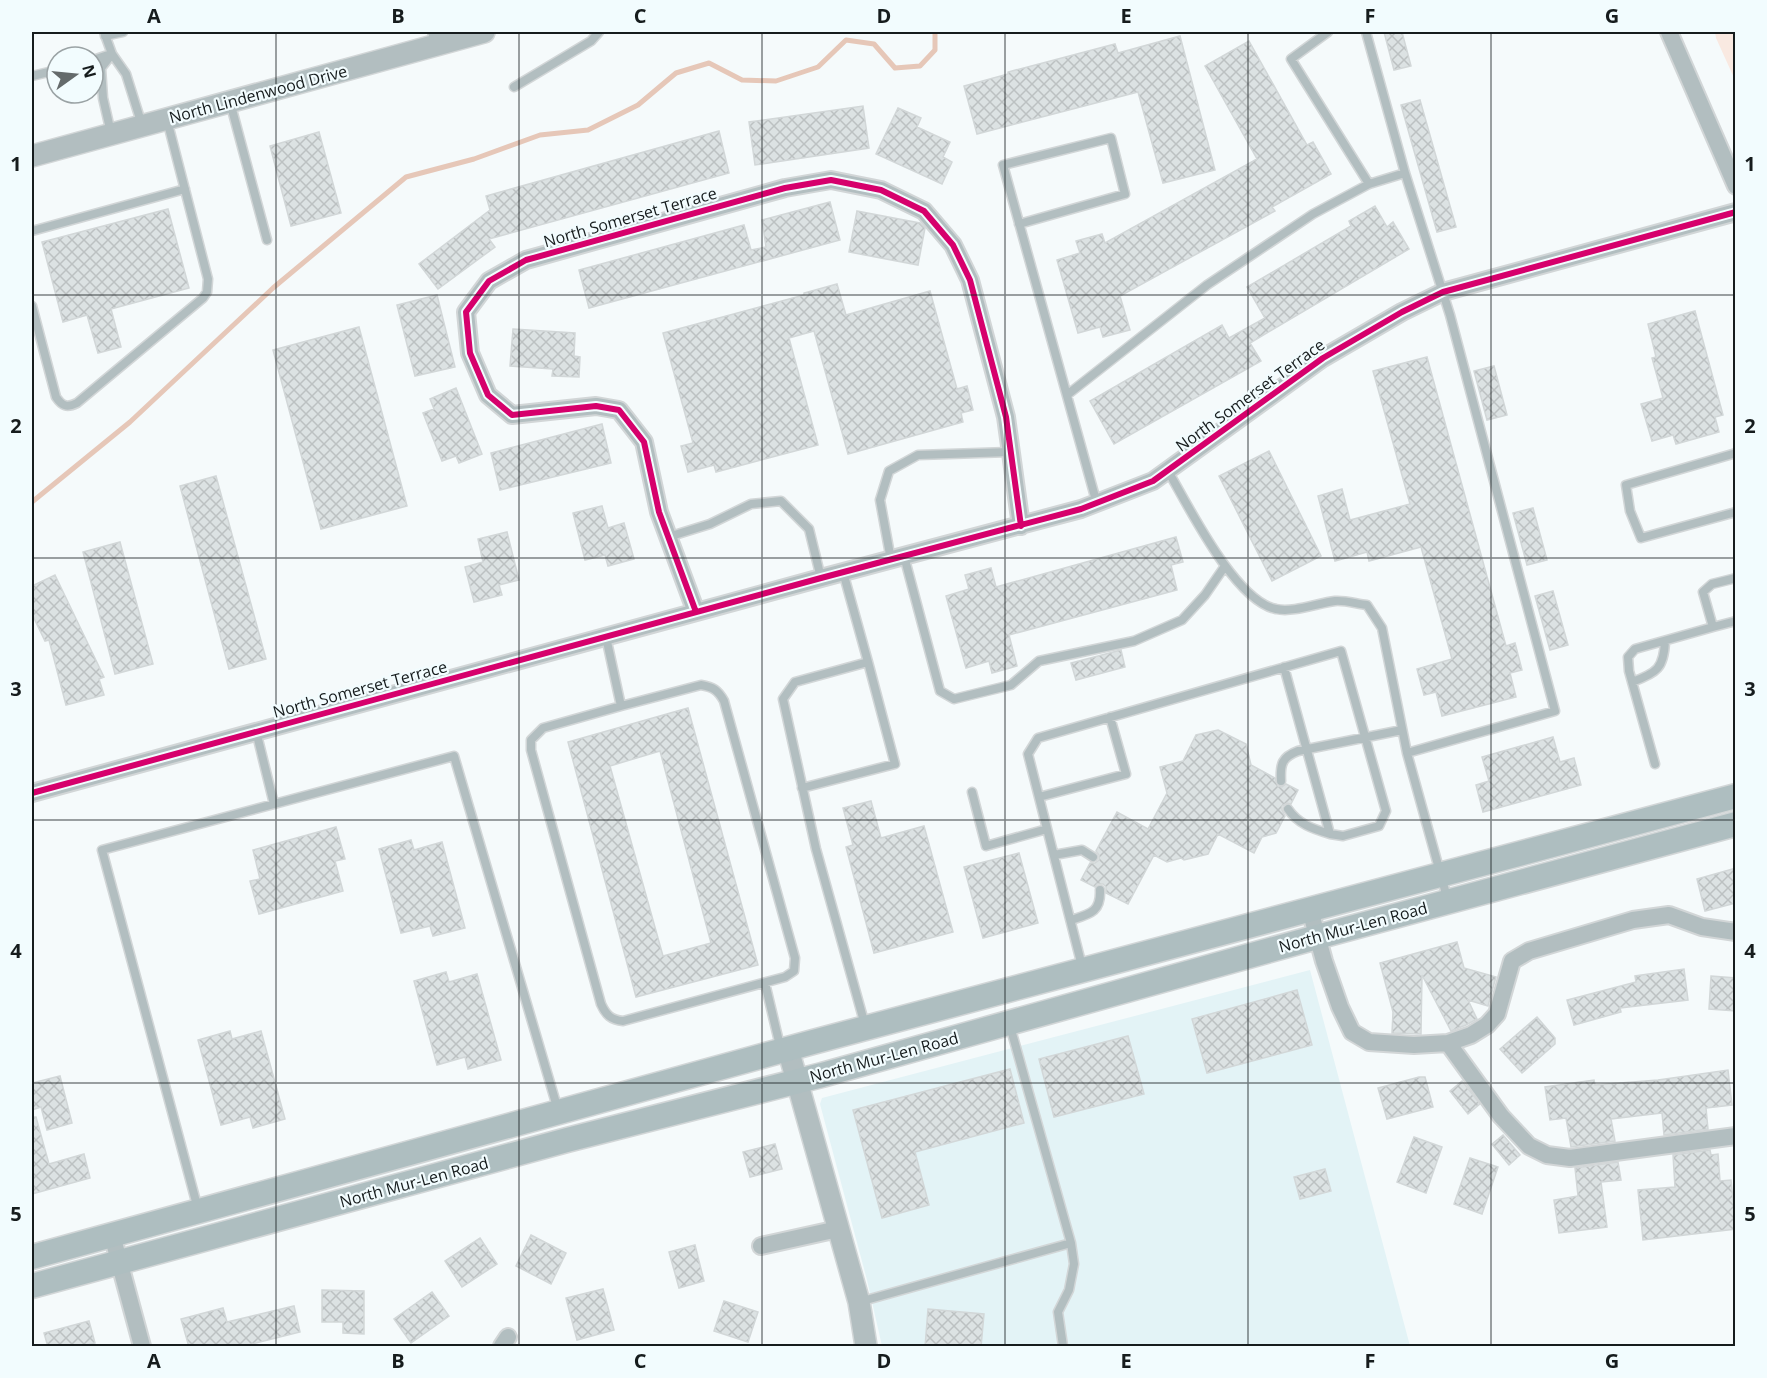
<svg xmlns="http://www.w3.org/2000/svg" width="1767" height="1378" font-family="'Open Sans',sans-serif">
<style>
.built{fill:#e3f3f6}
.grass{fill:#f9e9e1}
.lines{fill:none;stroke-linecap:round;stroke-linejoin:round}
.stream{stroke:#e6c7b8;stroke-width:5}
.building{fill:url(#building-cross-hatch);stroke:#d2d7d8;stroke-width:1.5;fill-rule:evenodd}
.service-casing{stroke:#d2d6d7;stroke-width:11}
.minor-casing{stroke:#d2d6d7;stroke-width:20}
.tertiary-casing{stroke:#d2d6d7;stroke-width:24}
.secondary-casing{stroke:#d2d6d7;stroke-width:27}
.path{stroke:#afb9ba;stroke-width:3;stroke-dasharray:1.5 4.5;stroke-linecap:butt}
.service{stroke:#b2bec0;stroke-width:8}
.minor{stroke:#b2bec0;stroke-width:16}
.tertiary{stroke:#b2bec0;stroke-width:21}
.secondary{stroke:#aebec0;stroke-width:24}
.cycleway-casing{stroke:#f2fcfe;stroke-width:10}
.cycleway{stroke:#d6006c;stroke-width:6}
.grid{fill:none;stroke:#161c1d;stroke-width:1.5;stroke-opacity:0.55}
.labels{text-anchor:middle;stroke-width:4.5;stroke-linejoin:round;paint-order:stroke}
.street-label{font-size:16px;fill:#161c1d;stroke:#f2fcfe}
.neatline{fill:none;stroke:#161c1d;stroke-width:2}
.grid-label{font-size:20px;text-anchor:middle;font-weight:bold;fill:#161c1d}
</style>
<defs>
<pattern id="building-cross-hatch" width="8" height="8" patternUnits="userSpaceOnUse" patternTransform="scale(1.5)"><rect width="8" height="8" fill="#dce2e3"/><path d="M0 0l8 8M0 8l8-8" fill="none" stroke="#bcc1c2"/></pattern>
</defs>
<rect width="100%" height="100%" fill="#f5fafb"/>
<!-- built -->
<path class="built" d="M1310 970 1410 1346H882L867 1280 820 1104 822 1098Z"/>
<!-- grass -->
<path class="grass" d="M1715 32H1735V80L1716 38Z"/>
<g class="lines">
<!-- stream -->
<path class="stream" d="M32 502 130 422 273 288 406 177 474 159 540 135 588 130 638 105 676 73 709 63 742 80 776 81 818 67 846 40 874 44 895 68 920 66 935 50V32"/>
</g>
<!-- building -->
<path class="building" d="M1384 32H1402L1411 66 1394 70Z
M1180 36 1215 170 1163 183 1138 92 977 134 964 86 1008 74V72L1115 44 1118 53Z
M1249 41 1307 145 1313 142 1331 174 1272 207 1275 211 1120 296 1130 330 1103 337 1100 327 1078 333 1057 260 1080 253 1076 241 1102 234 1105 243 1257 159 1205 66Z
M1420 100 1456 227 1437 232 1401 105Z
M863 106 869 148 755 165 749 122Z
M898 108 921 118 917 127 950 142 943 157 952 162 942 184 876 154Z
M719 131 729 173 489 239 495 247 438 289 419 264 490 210 486 196Z
M319 132 341 213 291 226 270 146Z
M830 202 840 240 589 308 579 270 744 225 751 250 766 247 762 220Z
M1375 206 1387 227 1393 222 1409 249 1250 343 1261 361 1114 444 1090 401 1222 325 1229 338 1265 318 1247 287 1351 226 1349 221Z
M168 209 189 288 111 309 121 347 98 353 87 315 63 322 42 242Z
M857 211 920 223 925 228 918 265 849 252Z
M837 284 846 315 930 291 957 389 967 386 973 410 961 413 963 422 848 454 814 331 789 338 818 445 716 472 714 465 688 472 681 446 693 443 663 333 804 295V293Z
M437 295 455 367 415 376 397 305Z
M1695 311 1723 415 1715 417 1719 432 1676 444 1673 435 1652 441 1641 404 1663 398 1652 358 1656 357 1648 324Z
M359 327 407 506 321 529 273 350Z
M513 329 575 333 574 356 580 357 579 377 552 376 553 369 510 366Z
M1427 357 1506 646 1515 643 1522 670 1510 673 1516 697 1442 716 1436 692 1424 695 1417 669 1452 659 1421 547 1369 561 1367 552 1335 561 1318 496 1342 489 1350 520 1410 504 1373 371Z
M1494 366 1507 415 1487 420 1474 371Z
M456 388 482 454 459 463 456 456 442 461 423 413 434 409 430 399Z
M602 424 611 463 500 490 491 453Z
M1269 451 1321 556 1272 581 1219 476Z
M216 476 266 659 229 669 180 486Z
M602 506 608 528 624 523 634 559 608 566 605 555 585 560 573 513Z
M1533 508 1547 560 1527 565 1513 513Z
M507 532 519 580 499 585 502 595 474 602 465 567 483 562 478 539Z
M1176 537 1183 562 1171 565 1177 590 1009 635 1017 666 992 673 989 661 966 668 946 596 969 589 965 575 991 568 996 587Z
M120 542 153 664 115 674 83 552Z
M55 575 104 677 99 679 104 695 66 705 49 640 45 641 32 614V586Z
M1553 591 1568 645 1550 650 1535 596Z
M1121 650 1125 667 1076 680 1071 663Z
M688 708 758 965 636 997 568 742ZM660 751 711 943 663 956 610 766Z
M1218 730 1246 744 1251 765 1275 778 1278 786 1282 787 1286 784 1298 790 1291 804 1287 803 1282 806V810L1285 816 1276 833 1262 837 1254 853 1218 834 1208 854 1184 860 1181 858 1167 862 1154 855 1128 904 1106 893V887L1103 884H1097L1095 887 1081 880 1090 863H1095L1099 860V855L1096 851 1117 812 1148 829 1167 793 1160 767 1183 761 1196 735Z
M1553 737 1560 762 1574 758 1581 785 1483 812 1476 785 1489 781 1482 757Z
M871 801 881 838 924 826 953 932 874 953 846 847 853 845 843 808Z
M336 827 345 859 335 861 343 891 259 914 250 881 260 879 253 850Z
M411 840 414 850 442 842 465 928 433 936 430 926 401 933 379 849Z
M1019 853 1038 923 983 938 964 867Z
M1736 868V903L1705 911 1697 879Z
M1457 942 1464 968 1496 977 1488 1006 1468 1000 1477 1019 1466 1025 1451 1031 1422 975 1421 1034 1392 1033 1393 1012 1380 963Z
M1684 969 1688 1000 1620 1008 1621 1012 1574 1025 1567 1000 1636 982 1635 976Z
M446 972 449 982 477 974 501 1060 468 1069 465 1057 437 1065 414 981Z
M1711 976 1736 978V1011L1709 1009Z
M1297 990 1312 1045 1207 1073 1192 1019Z
M1537 1017 1555 1038V1044L1522 1073 1500 1049Z
M230 1031 232 1039 261 1031 285 1119 253 1128 250 1117 221 1125 198 1040Z
M1128 1036 1144 1094 1054 1117 1039 1059Z
M1010 1069 1024 1123 915 1152 929 1205 882 1218 853 1110Z
M1728 1070 1732 1105 1706 1108 1708 1129 1664 1135 1662 1113 1611 1119 1615 1141 1571 1147 1566 1118 1550 1120 1545 1087 1594 1080 1595 1085 1658 1080Z
M60 1076 72 1123 47 1130 41 1107 32 1110V1083Z
M1419 1077H1425L1433 1107 1387 1119 1378 1088Z
M1462 1081 1480 1104 1468 1114 1450 1091Z
M32 1117H36L49 1164 84 1154 90 1178 32 1194Z
M1503 1135 1520 1155 1509 1165 1492 1144Z
M1414 1137 1442 1147 1426 1193 1397 1182Z
M775 1144 782 1169 750 1177 743 1152Z
M1710 1150 1711 1155 1718 1154 1720 1181 1731 1180 1736 1229 1643 1240 1638 1190 1675 1187 1673 1155Z
M1470 1158 1498 1167 1482 1214 1454 1204Z
M1618 1162 1621 1180 1601 1182 1607 1227 1559 1233 1554 1200 1578 1196 1575 1168Z
M1325 1169 1331 1191 1300 1199 1294 1177Z
M531 1235 566 1253 551 1284 516 1266Z
M480 1238 497 1264 462 1287 445 1261Z
M695 1245 704 1281 679 1288 669 1252Z
M603 1289 614 1330 577 1340 566 1298Z
M322 1290 364 1291V1334L343 1333V1322H322Z
M432 1292 449 1316 411 1343 394 1319Z
M724 1301 758 1312 748 1342 714 1331Z
M294 1306 300 1332 240 1347H189L181 1319 223 1308 227 1322Z
M928 1309 984 1314 981 1347H925Z
M89 1321 95 1343 80 1347H48L44 1333Z"/>
<g class="lines">
<!-- service casing -->
<g class="service-casing">
<path id="service" d="M104 32 112 54 126 74 142 125
M432 32 436 46
M1328 32 1291 59 1369 184
M1366 32 1405 173 1450 315 1555 711 1407 753
M105 36 123 32
M93 60 111 54
M32 76 57 70
M514 87 591 41 599 32
M230 102 267 240
M111 133 103 98 101 68 112 54
M1019 224 1125 194 1111 138 1003 165 1097 504
M32 231 185 189
M32 306 56 397C62 406 67 408 77 403L203 298 207 292 208 279 167 120
M1067 395 1207 285 1313 214 1369 184 1405 173
M1736 453 1626 485 1630 511 1641 538 1736 512
M1168 471C1189 507 1235 601 1276 609 1293 613 1318 603 1335 601 1345 600 1357 604 1367 605L1382 628 1407 753 1448 901
M668 537 710 524 751 504 781 501 809 529 821 578
M904 556 940 691 954 699 1011 685 1039 661 1134 641 1182 620 1205 595 1225 566
M891 560 880 500 889 471 918 455 1010 452
M843 572 868 662 795 682 783 699 816 849 865 1025
M1736 578 1712 584 1703 592 1713 627 1736 621
M606 637 621 706 701 685C713 687 718 690 724 701L795 958 794 971 785 977 623 1021C611 1020 606 1015 601 1004L531 750V740L543 728 621 706
M1632 682C1657 673 1664 668 1665 641
M256 731 274 804
M1655 764 1629 671 1628 657 1635 649 1713 627
M1281 781C1280 764 1282 757 1298 751L1402 730
M802 788 895 764 868 662
M972 792 986 846 1047 829
M1039 797 1126 774 1110 717
M1288 809C1298 824 1313 829 1330 834
M1054 855 1082 850 1093 857
M1071 920C1090 914 1101 912 1100 890
M1083 970 1028 754 1038 738 1341 651 1386 811 1379 826 1343 836 1330 834 1284 667
M765 983 781 1050
M1010 1026 1071 1243 1074 1264 1069 1290 1058 1312 1063 1346
M198 1209 102 850 454 756 558 1110
M859 1302 1071 1243"/>
</g>
<!-- minor casing -->
<g class="minor-casing">
<path id="minor" d="M1669 32 1736 186
M696 612 659 512 644 442 619 410 596 406 512 415 488 395 470 353 466 312 489 281 526 260 785 188 831 180 881 190 924 211 953 245 970 280 1006 417 1021 526
M32 793 821 578 1081 509 1153 481 1323 358 1402 312 1443 292 1736 212
M1310 910 1324 961 1340 1007 1352 1032 1369 1042 1414 1045 1448 1043 1471 1035 1487 1025 1497 1014 1512 961 1529 951 1633 920 1669 915 1702 927 1736 932
M1448 1043 1501 1116 1529 1146 1547 1155 1570 1158 1736 1136
M112 1235 142 1346
M761 1246 838 1229
M502 1346 508 1337"/>
</g>
<!-- tertiary casing -->
<g class="tertiary-casing">
<path id="tertiary" d="M32 156 484 32
M788 1049 859 1302 866 1346"/>
</g>
<!-- secondary casing -->
<g class="secondary-casing">
<path id="secondary" d="M32 1257 813 1042 1736 796
M32 1286 567 1140 822 1075 1317 937 1736 824"/>
</g>
<!-- path -->
<path class="path" d="M1735 237 1736 239"/>
<!-- service -->
<use href="#service" class="service"/>
<!-- minor -->
<use href="#minor" class="minor"/>
<!-- tertiary -->
<use href="#tertiary" class="tertiary"/>
<!-- secondary -->
<use href="#secondary" class="secondary"/>
<!-- cycleway casing -->
<g class="cycleway-casing">
<path id="cycleway" d="M696 612 659 512 644 442 619 410 596 406 512 415 488 395 470 353 466 312 489 281 526 260 785 188 831 180 881 190 924 211 953 245 970 280 1006 417 1021 526
M32 793 821 578 1081 509 1153 481 1323 358 1402 312 1443 292 1736 212"/>
</g>
<!-- cycleway -->
<use href="#cycleway" class="cycleway"/>
</g>
<!-- grid -->
<path class="grid" d="M276 32V1346M519 32V1346M762 32V1346M1005 32V1346M1248 32V1346M1491 32V1346M32 295H1736M32 558H1736M32 820H1736M32 1083H1736"/>
<g class="labels">
<!-- street labels -->
<g class="street-label">
<text transform="translate(258 94) rotate(-15)" y="6">North Lindenwood Drive</text>
<text transform="translate(630 217) rotate(-16)" y="6">North Somerset Terrace</text>
<text transform="translate(1250 395) rotate(-36)" y="6">North Somerset Terrace</text>
<text transform="translate(360 689) rotate(-15)" y="6">North Somerset Terrace</text>
<text transform="translate(1353 927) rotate(-15)" y="6">North Mur-Len Road</text>
<text transform="translate(884 1057) rotate(-15)" y="6">North Mur-Len Road</text>
<text transform="translate(414 1182) rotate(-15)" y="6">North Mur-Len Road</text>
</g>
</g>
<!-- border -->
<rect width="1767" height="1378" fill="none" stroke="#f2fcfe" stroke-width="66"/>
<!-- north arrow -->
<g transform="translate(75 75) rotate(75)"><circle r="28" fill="#f2fcfe" stroke="#9aa2a4" stroke-width="1.5"/>
<path d="M0-4.5L10 22L0 15L-10 22Z" fill="#646a6b"/>
<text y="-9" font-size="16" font-weight="bold" text-anchor="middle" fill="#161c1d">N</text>
</g>
<rect x="33" y="33" width="1701" height="1312" class="neatline"/>
<g class="grid-label">
<text x="154" y="23">A</text>
<text x="398" y="23">B</text>
<text x="640" y="23">C</text>
<text x="884" y="23">D</text>
<text x="1126" y="23">E</text>
<text x="1370" y="23">F</text>
<text x="1612" y="23">G</text>
<text x="16" y="171">1</text>
<text x="1750" y="171">1</text>
<text x="16" y="433">2</text>
<text x="1750" y="433">2</text>
<text x="16" y="696">3</text>
<text x="1750" y="696">3</text>
<text x="16" y="958">4</text>
<text x="1750" y="958">4</text>
<text x="16" y="1221">5</text>
<text x="1750" y="1221">5</text>
<text x="154" y="1368">A</text>
<text x="398" y="1368">B</text>
<text x="640" y="1368">C</text>
<text x="884" y="1368">D</text>
<text x="1126" y="1368">E</text>
<text x="1370" y="1368">F</text>
<text x="1612" y="1368">G</text>
</g>
</svg>
